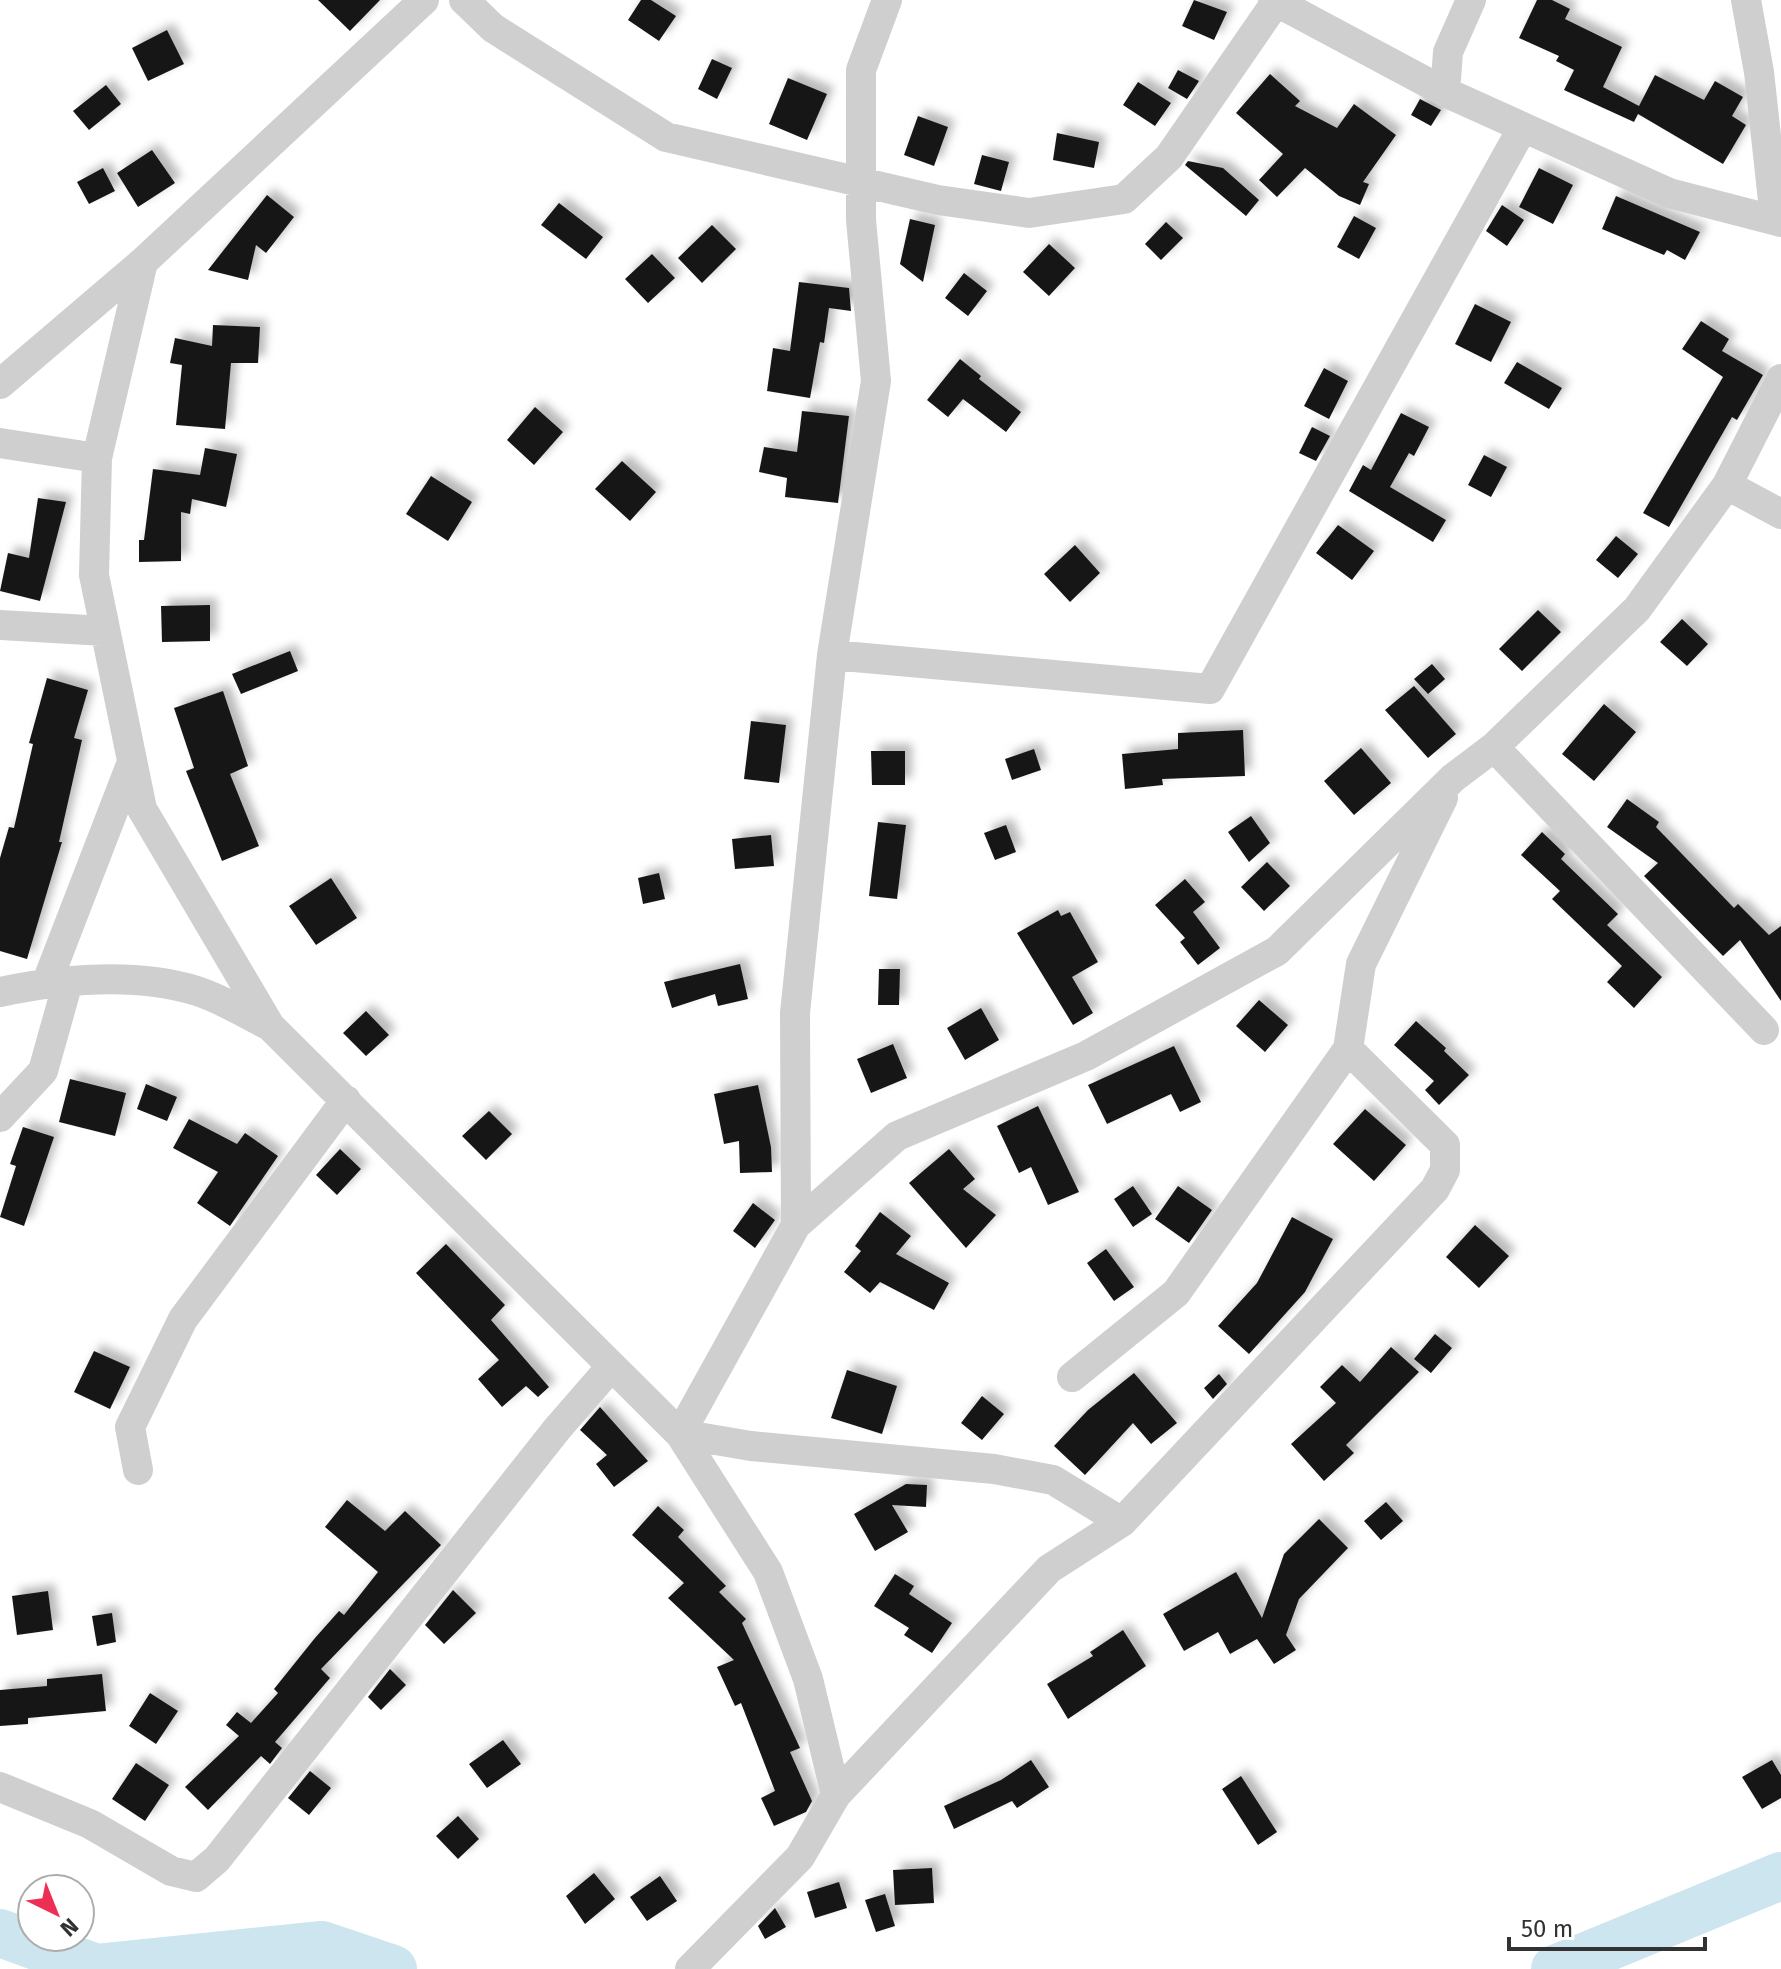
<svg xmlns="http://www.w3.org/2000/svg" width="1781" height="1969" font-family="'Fira Sans',sans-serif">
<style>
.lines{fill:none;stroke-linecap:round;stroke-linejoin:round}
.river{stroke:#cce5ef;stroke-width:48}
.building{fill:#191919;filter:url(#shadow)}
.minor{stroke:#cfcfcf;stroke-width:30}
</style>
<defs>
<filter id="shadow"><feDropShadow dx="7" dy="-7" stdDeviation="4" flood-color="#0004"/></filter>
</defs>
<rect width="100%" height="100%" fill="#fff"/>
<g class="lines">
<!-- river -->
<path class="river" d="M0 1933 97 1968 322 1945 393 1969
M1555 1969 1781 1876"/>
</g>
<!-- building -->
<path class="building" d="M318 0H380L350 31Z
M641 0H651L676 16 659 41 628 20Z
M1194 0 1227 12 1214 40 1182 26Z
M1537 0H1552L1570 9 1565 19 1622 47 1603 87 1639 106 1655 75 1704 100 1715 81 1743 97 1732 116 1746 125 1723 164 1638 114 1634 122 1564 90 1574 70 1556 61 1559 56 1519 38Z
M167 30 184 64 148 81 132 48Z
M712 59 732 68 717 99 698 89Z
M1178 70 1199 81 1187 99 1168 88Z
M1270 74 1300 101 1295 106 1337 128 1354 104 1396 135 1363 182 1369 184 1360 205 1339 196 1305 168 1277 197 1259 180 1283 154 1236 113Z
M788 78 827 94 807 140 769 124Z
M1138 82 1171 103 1155 126 1123 105Z
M106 85 121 104 89 130 73 111Z
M1420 99 1441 110 1431 126 1411 115Z
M918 116 948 127 934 166 904 155Z
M1057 133 1099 142 1094 168 1053 160Z
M152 150 175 183 138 207 117 173Z
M982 155 1009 162 1001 191 974 184Z
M1188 161 1223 168 1259 200 1246 216 1185 165Z
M103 168 115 191 89 204 77 182Z
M1539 168 1573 185 1553 224 1519 207Z
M267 195 294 217 266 253 256 245 248 280 208 270Z
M1616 196 1700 232 1685 260 1667 250 1664 255 1602 229Z
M559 203 603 237 586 259 541 225Z
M1502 205 1524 220 1507 246 1486 231Z
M1354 216 1376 228 1359 259 1337 247Z
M910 219 935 225 923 282 900 264Z
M1166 222 1183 238 1161 260 1145 244Z
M712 225 736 249 702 283 678 258Z
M1049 244 1075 268 1049 296 1023 272Z
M652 254 675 278 648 303 625 279Z
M964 273 987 291 968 316 945 298Z
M799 282 849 288 851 311 829 308 824 343 820 342 810 398 767 391 773 348 790 351Z
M1475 304 1511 322 1491 362 1455 344Z
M1701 321 1729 339 1722 351 1763 375 1737 420 1732 417 1669 527 1643 513 1723 377 1682 349Z
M213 325 260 327 258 363H231L225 429 176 425 182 365 170 363 175 338 212 346Z
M960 359 981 376 979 379 1021 412 1006 432 963 399 948 417 927 400Z
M1517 362 1562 388 1549 409 1504 383Z
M1324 368 1348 381 1329 419 1304 406Z
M535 407 563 432 534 465 507 440Z
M802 411 849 416 838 503 785 497 787 478 759 472 764 447 797 452Z
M1401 413 1429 427 1414 456 1409 453 1390 487 1446 520 1433 542 1349 491 1363 465 1371 470Z
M1312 427 1330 436 1316 461 1299 453Z
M205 448 237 454 226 507 192 499 190 514 181 512V561L139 562V540H144L153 469 200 475Z
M1484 455 1507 467 1491 497 1468 485Z
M622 461 656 492 630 521 595 489Z
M431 476 472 502 448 541 406 514Z
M38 498 66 502 40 601 0 591 8 553 29 558Z
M1338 525 1374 551 1352 580 1316 553Z
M1616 536 1638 554 1618 578 1596 560Z
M1075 545 1100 573 1070 602 1044 574Z
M210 605V641L162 642 161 606Z
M1538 610 1561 632 1522 671 1499 649Z
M1682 619 1708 644 1687 666 1660 642Z
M290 651 298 671 241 694 232 674Z
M1432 664 1445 679 1428 694 1414 679Z
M47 678 88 690 74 738 82 740 59 842H62L27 959 0 951V858L9 827 14 828 33 744 29 743Z
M1414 686 1456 734 1428 758 1385 710Z
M223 691 248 766 230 774 259 846 222 861 186 771 194 768 174 708Z
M1604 704 1636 732 1594 781 1562 754Z
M751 721 786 725 779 783 744 779Z
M1243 730 1245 776 1162 779 1163 785 1125 789 1122 754 1178 749V733Z
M1361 748 1391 783 1354 815 1324 781Z
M1034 749 1041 770 1012 780 1005 759Z
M871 751H905V785H872Z
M1627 799 1659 822 1656 827 1734 908 1738 904 1769 935 1781 926V1001L1740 940 1723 956 1644 876 1658 863 1607 827Z
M1251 816 1270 843 1249 862 1228 832Z
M878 822 906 825 897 899 869 896Z
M1006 825 1016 852 995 860 984 833Z
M1542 832 1565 854 1561 859 1618 914 1607 925 1662 977 1634 1008 1607 982 1622 966 1552 899 1560 891 1521 855Z
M771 835 774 866 735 869 732 839Z
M1267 862 1290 886 1264 911 1241 887Z
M659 873 665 899 643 904 638 878Z
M331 878 357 918 316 945 289 906Z
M1185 879 1205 902 1193 912 1220 948 1198 965 1180 942 1185 938 1155 905Z
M1058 910 1061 916 1070 912 1098 962 1072 977 1093 1013 1073 1025 1017 933Z
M740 964 748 999 718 1006 715 994 672 1008 664 982Z
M879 969H900L899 1005H878Z
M1259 1000 1288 1025 1265 1052 1236 1026Z
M981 1008 999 1040 965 1060 947 1028Z
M366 1011 389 1035 366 1056 343 1033Z
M1416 1021 1446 1048 1444 1051 1469 1075 1439 1105 1425 1090 1434 1081 1394 1045Z
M893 1044 907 1078 871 1093 857 1059Z
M1174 1046 1201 1102 1180 1112 1171 1094 1107 1124 1088 1085Z
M70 1079 126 1093 115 1136 59 1122Z
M146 1084 177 1097 167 1121 137 1109Z
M758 1085 771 1147 772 1172 740 1173 739 1141 724 1144 714 1094Z
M1038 1106 1079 1192 1048 1205 1031 1167 1019 1173 997 1126Z
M1365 1109 1406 1145 1374 1181 1333 1144Z
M489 1111 512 1134 486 1160 462 1136Z
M189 1119 237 1144 245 1133 278 1156 230 1226 197 1203 218 1172 173 1148Z
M23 1127 54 1137 24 1226 0 1217 16 1166 10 1164Z
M340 1149 361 1169 337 1195 316 1175Z
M949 1149 975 1179 963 1189 996 1215 966 1248 909 1183Z
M1133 1186 1152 1214 1133 1227 1114 1199Z
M1178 1186 1212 1210 1189 1243 1155 1219Z
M753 1203 775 1220 755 1248 733 1231Z
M880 1212 911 1236 896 1254 949 1283 934 1310 880 1282 870 1293 844 1272 861 1251 855 1246Z
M1292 1217 1333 1239 1305 1292 1249 1354 1218 1326 1257 1283Z
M1475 1225 1509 1256 1479 1288 1446 1257Z
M446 1244 505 1305 491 1320 549 1387 538 1397 526 1386 502 1407 478 1379 499 1360 416 1273Z
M1106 1249 1134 1287 1114 1301 1087 1263Z
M1435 1334 1452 1348 1431 1373 1414 1359Z
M1391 1347 1419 1372 1346 1445 1354 1453 1324 1481 1291 1444 1336 1403 1320 1387 1342 1365 1360 1382Z
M94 1351 130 1367 110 1409 74 1392Z
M847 1370 897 1386 882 1434 831 1418Z
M1134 1373 1177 1423 1151 1444 1133 1423 1085 1475 1054 1446 1088 1410Z
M1219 1374 1227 1384 1213 1399 1204 1388Z
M982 1396 1004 1414 982 1440 961 1423Z
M600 1407 648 1461 614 1487 596 1464 607 1455 580 1430Z
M906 1484 927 1485 926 1507 892 1505 908 1532 875 1551 854 1514Z
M347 1500 385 1531 405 1511 441 1545 321 1669 330 1678 275 1742 282 1748 270 1764 261 1756 208 1810 185 1787 239 1736 226 1725 237 1712 251 1723 278 1693 274 1689 315 1638 339 1611 344 1615 378 1572 325 1527Z
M1386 1502 1403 1521 1381 1540 1364 1521Z
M658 1506 684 1530 678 1537 726 1586 719 1592 746 1619 742 1623 800 1748 790 1752 812 1801 806 1812 774 1826 761 1798 775 1791 741 1703 735 1706 717 1667 734 1660 668 1598 684 1583 632 1535Z
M1319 1519 1348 1548 1299 1599 1286 1635 1296 1650 1274 1664 1257 1639 1230 1654 1218 1632 1184 1651 1163 1614 1236 1572 1262 1618 1284 1554Z
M895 1574 914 1586 909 1594 952 1623 932 1653 904 1635 909 1628 874 1606Z
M453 1590 476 1613 444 1644 425 1625Z
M48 1591 53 1630 17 1635 12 1596Z
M112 1613 116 1642 97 1646 92 1616Z
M1123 1630 1146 1666 1068 1719 1047 1684 1093 1656 1090 1652Z
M390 1669 406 1685 381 1710 368 1697Z
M102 1674 106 1711 28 1718V1724L0 1726V1690L47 1686V1679Z
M150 1693 178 1711 156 1744 129 1726Z
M503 1740 521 1764 487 1788 469 1764Z
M1031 1760 1049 1787 1017 1808 1012 1801 954 1829 944 1806 1001 1780Z
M1772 1760 1781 1775V1798L1762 1809 1742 1777Z
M136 1763 169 1785 145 1821 112 1799Z
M310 1771 331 1788 309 1815 288 1798Z
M1241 1776 1277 1832 1258 1845 1222 1789Z
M458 1816 479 1839 458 1859 436 1836Z
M932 1868 934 1903 895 1905 893 1870Z
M594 1873 615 1899 585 1924 566 1896Z
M660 1876 677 1901 647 1921 630 1897Z
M839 1882 847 1908 815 1918 807 1892Z
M885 1894 895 1926 876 1932 865 1900Z
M775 1908 786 1927 765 1939 758 1926Z"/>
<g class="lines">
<!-- minor -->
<path class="minor" d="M424 0 143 262 97 458 94 575 142 809 270 1026 680 1434 768 1572 808 1679 836 1795 800 1857 690 1969
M464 0 493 28 666 137 938 200 1029 213 1124 199 1169 157 1276 2
M1273 0 1445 92 1669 193 1781 222
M1746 0 1759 72 1775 219
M1445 92 1448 52 1471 0
M0 384 143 262
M0 443 97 458
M1727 485 1781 514
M0 625 105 631
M832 655 1210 689 1523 127
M1494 747 1764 1030
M47 982 132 762
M0 992C62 979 135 972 197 991 222 999 246 1014 270 1026
M0 1117 43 1071 68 982
M796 1225 795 1013 832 655 876 381 861 220V70L887 0
M1072 1377 1176 1293 1348 1049 1361 964 1443 798
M138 1470 130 1427 183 1319 346 1100
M1122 1522 1053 1480 994 1469 751 1446 680 1434 796 1225 897 1136 1086 1056 1277 951 1453 778 1494 747 1637 609 1727 485 1781 379
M0 1787 90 1824 171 1871 196 1877 217 1859 557 1429 610 1368
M836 1795 1049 1569 1122 1522 1435 1189 1445 1170V1145L1348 1049"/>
</g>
<!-- north arrow -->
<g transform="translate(56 1913) rotate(137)"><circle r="38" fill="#ffffff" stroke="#adadad" stroke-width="2"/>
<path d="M0-6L14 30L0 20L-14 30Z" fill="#ee2f54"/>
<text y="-12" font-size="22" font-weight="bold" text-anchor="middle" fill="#323232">N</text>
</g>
<!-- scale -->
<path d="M1509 1937v12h196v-12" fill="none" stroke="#323232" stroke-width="4"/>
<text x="1521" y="1937" font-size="24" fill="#323232" stroke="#ffffff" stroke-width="6" paint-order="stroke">50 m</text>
</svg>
